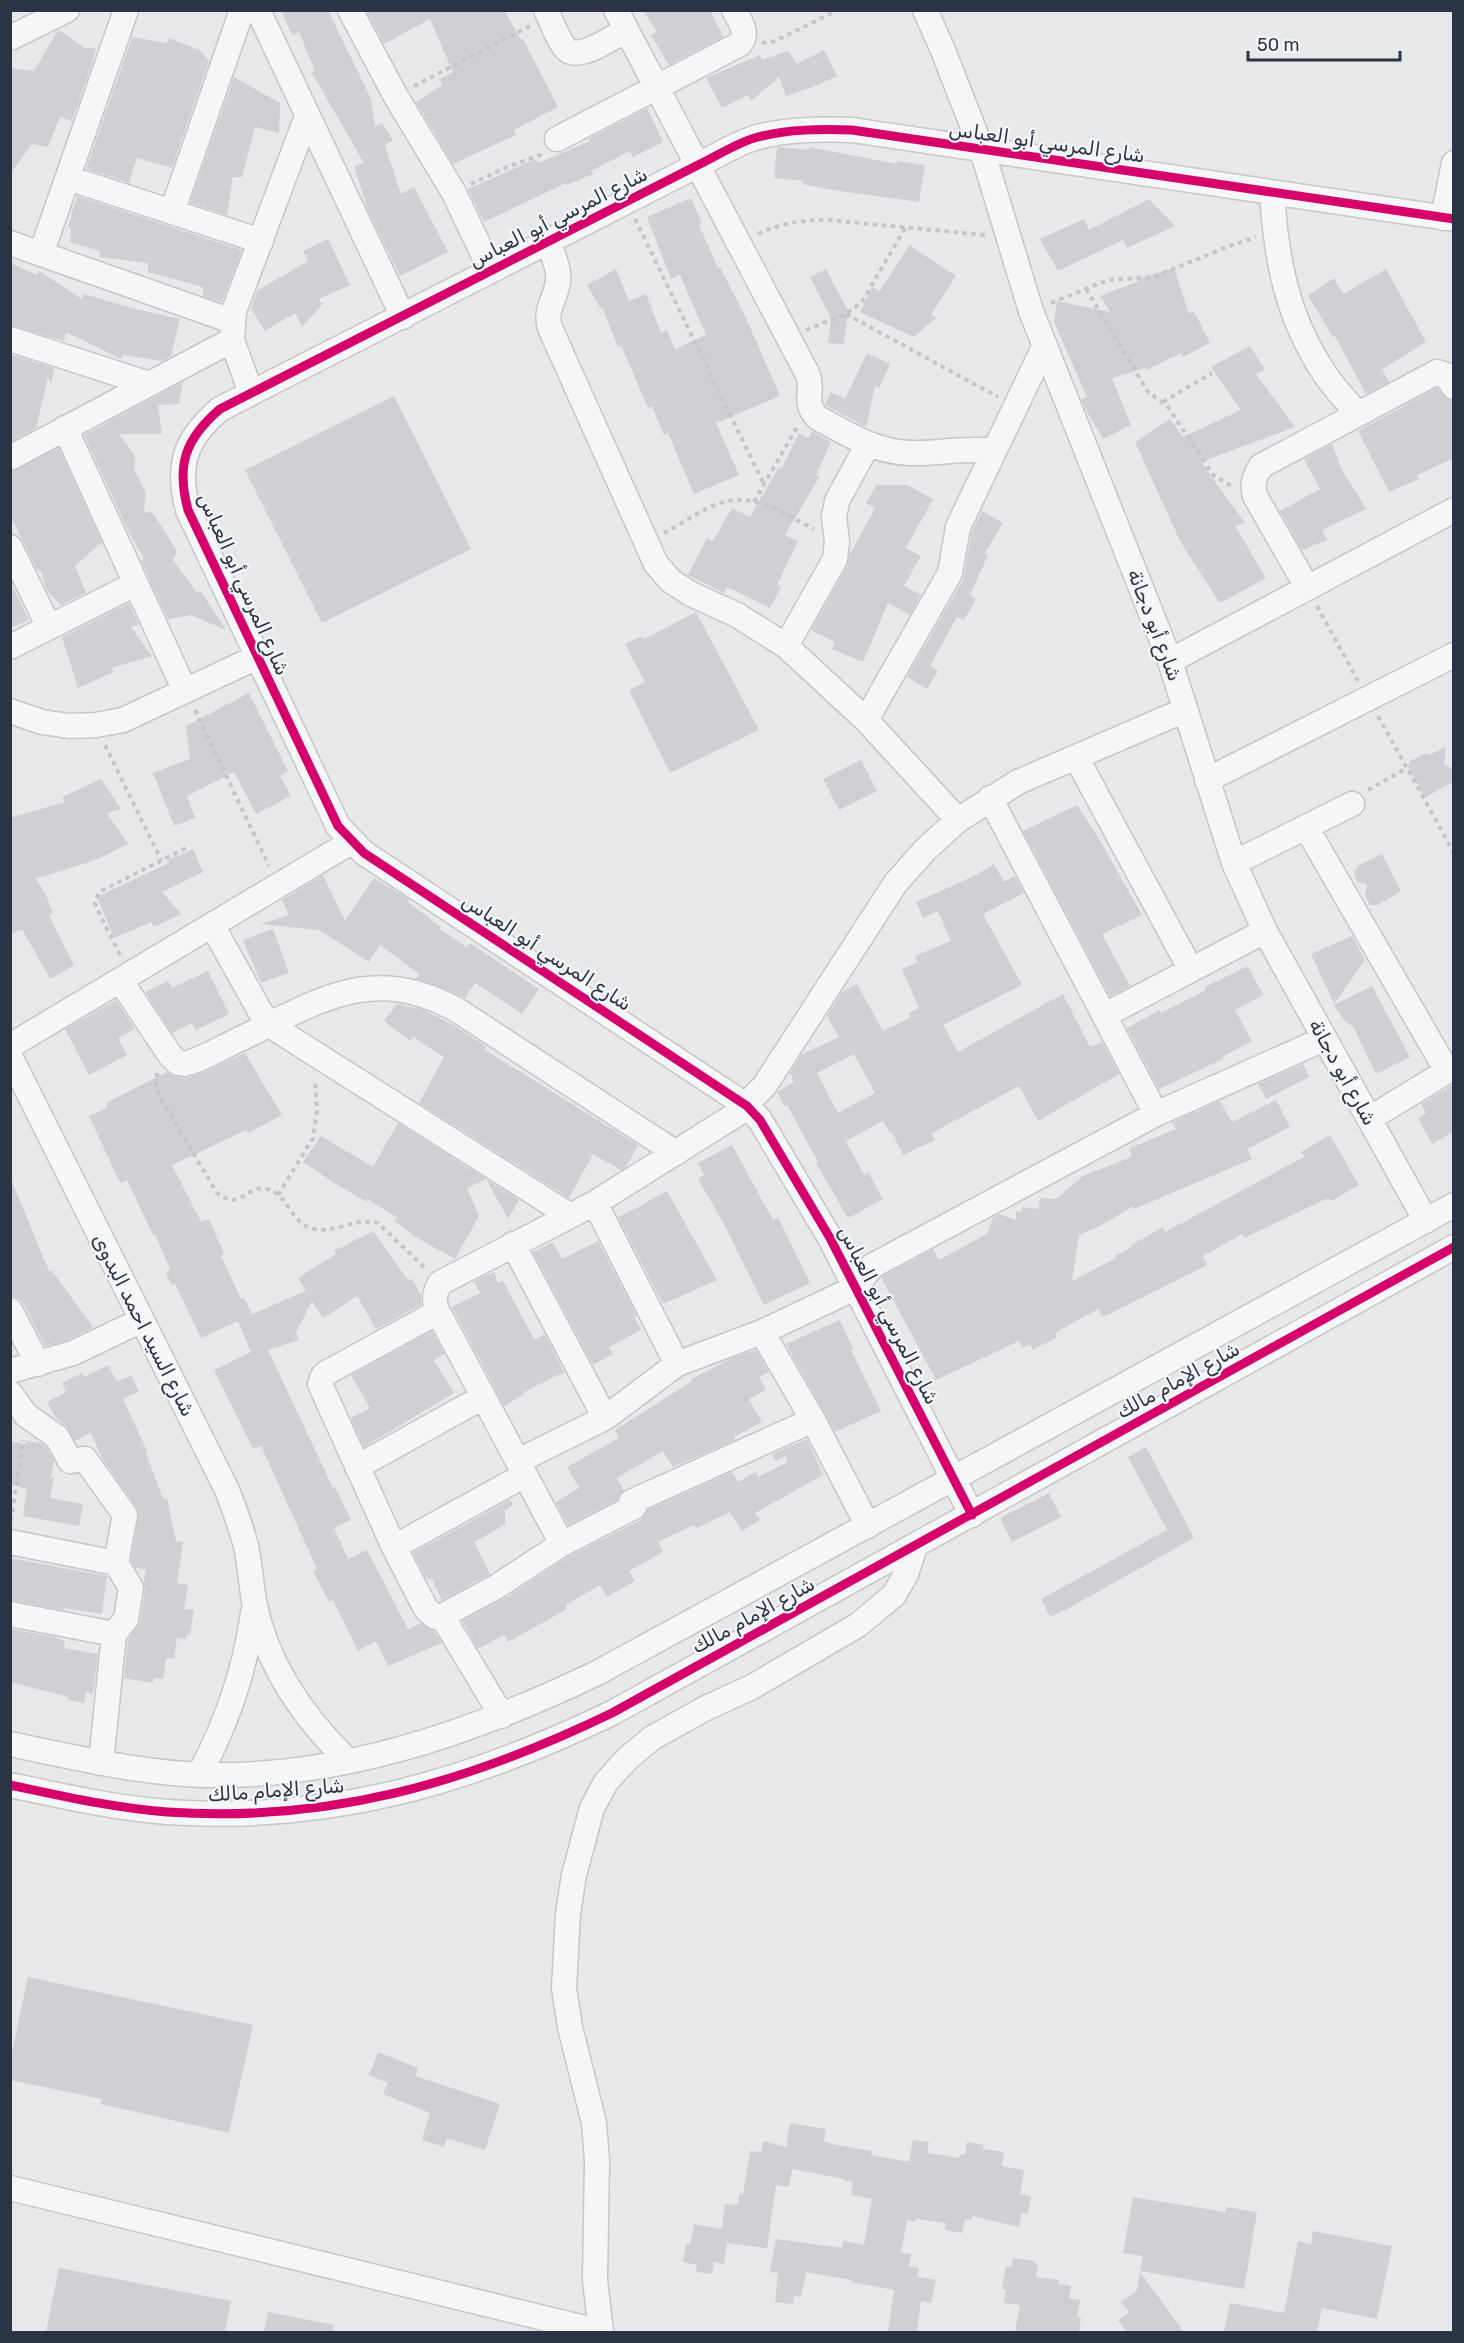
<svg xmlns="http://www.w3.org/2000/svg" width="1464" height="2343" font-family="Rubik,'Noto Naskh Arabic',sans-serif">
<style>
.building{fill:#ced0d3;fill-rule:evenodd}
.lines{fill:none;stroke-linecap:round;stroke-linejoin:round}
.minor-casing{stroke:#c4c6c8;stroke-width:27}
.path{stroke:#c5c6ca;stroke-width:4;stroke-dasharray:4.5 4.5;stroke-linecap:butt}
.minor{stroke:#f5f6f7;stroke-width:24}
.cycleway-casing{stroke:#f4f6f9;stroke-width:13}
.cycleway{stroke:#d6006c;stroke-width:9}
.labels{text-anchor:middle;stroke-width:4.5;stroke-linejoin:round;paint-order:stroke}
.street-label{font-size:20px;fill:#2b3445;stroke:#f4f6f9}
</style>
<rect width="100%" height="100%" fill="#e6e8ea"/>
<!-- building -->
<path class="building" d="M281 10H328L371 99 375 127 382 123 393 140 385 145 401 194 414 187 448 252 400 276 368 210 354 166 364 163 312 73 315 71 299 32 292 35Z
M366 10H504L521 40 523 39 558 107 514 130 516 135 453 164 416 102 442 85 439 79 453 72 430 19 384 44Z
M643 10H710L723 37 669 65 651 35 657 32Z
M58 30H59L84 48H96L92 64 72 121 60 117 48 147 32 144 10 174V68L34 71Z
M132 37 167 43 168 38 200 50 209 61 172 168 137 158 129 183 86 169Z
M824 50 837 76 818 85 786 96 779 77 751 101 748 95 722 108 706 78 760 55 762 60 788 51 797 64Z
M234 77 280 103 279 133 255 127 242 177H233L227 215 190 203Z
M647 108 663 142 633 157 630 151 591 171 593 174 567 185 566 183 484 222 468 189 536 159 538 163 590 141 588 139Z
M779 147 809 150V147L897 164V161L925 165 919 202 833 190 802 184 803 181 774 178 777 148Z
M77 196 242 250 222 302 203 296V287L148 272V263L99 257 100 251 70 242 71 228 68 227Z
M691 198 702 223 699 225 718 268 720 267 746 318 780 396 716 423 739 475 694 494 668 433 664 435 652 406 648 408 621 345 618 347 602 307 600 308 587 285 616 269 629 301 646 294 661 333 667 330 675 349 706 335 680 275 671 279 647 217Z
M1149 199 1175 226 1127 248 1123 240 1058 271 1040 239 1084 219 1089 230Z
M328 239 350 285 319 299 322 305 302 327 295 313 265 331 251 308 257 291 308 261 303 251Z
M909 245 956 276 931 315 937 317 914 337 860 312 872 287 880 291Z
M10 263 37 275 39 271 82 299 83 294 136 309 180 319 171 356 162 361 123 355 121 359 66 332 64 341 10 325Z
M1174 268 1189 314 1194 311 1210 343 1183 357 1181 353 1147 370 1145 368 1112 378 1131 425 1103 439 1086 410 1081 399 1087 397 1054 322 1057 301 1110 312 1100 296 1139 281 1138 279Z
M826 269 848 311 844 344 828 343 831 318 810 277Z
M1386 269 1426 342 1382 369 1389 382 1366 394 1335 336 1333 337 1308 296 1334 278 1343 294Z
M1250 346 1265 370 1256 374 1295 427 1201 462 1245 523 1235 526 1266 578 1220 603 1181 543 1135 442 1170 419 1183 437 1241 410 1211 367Z
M867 353 890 364 879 388 875 386 866 427 825 405 831 392 845 399Z
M10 354 54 368 51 384 48 377 36 428 10 442Z
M183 382 179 404 158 405 162 434H119L135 457 134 469 146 493 144 512 153 513 177 551 173 560 197 593 201 591 226 630 191 615 168 619 141 561 144 558 130 535 84 435Z
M1437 388 1447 399 1454 401V458L1417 475 1419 479 1389 492 1358 431Z
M394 396 471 549 322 623 245 470Z
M812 431 831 442 816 475 820 476 785 535 798 541 777 585 781 587 770 608 727 587 724 593 688 575 707 538 713 541 732 508 750 517 779 467 782 468 799 433 809 438Z
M1332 444 1341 468 1366 509 1322 530 1327 540 1302 550 1280 511 1320 489 1304 459Z
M59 448 102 542 75 566 86 593 61 605 47 591 41 571 37 570 10 515V472Z
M876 485H907L933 499 906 548 921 556 904 586 921 595 910 615 888 603 863 662 832 649 835 642 811 630 847 566 850 554 875 508 866 503Z
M982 511 1003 523 984 554 988 555 970 595 976 599 964 620 957 617 930 666 938 671 927 689 907 677 963 580 972 531Z
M10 582 29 620 10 628Z
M129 603 139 625 131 627 152 656 112 668 113 672 78 688 62 637Z
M696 612 759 730 670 773 629 690 645 682 625 644 642 636 644 639Z
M249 693 288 771 280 776 291 796 256 814 234 772 187 796 195 818 174 826 153 773 190 759 186 726Z
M1446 747 1444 765 1450 767 1454 774V781L1425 798 1408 767 1410 761 1426 753 1429 755Z
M861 760 877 791 839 810 823 779Z
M101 779 121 809 107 813 128 844 98 859 36 879 45 893 53 913 49 916 74 965 50 979 22 929 10 935V818L65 802 62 797Z
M1077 805 1099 839 1142 915 1102 934 1130 986 1110 996 1023 831Z
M193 849 203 872 162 892 181 914 154 927 151 922 114 938 97 897 169 863 168 860Z
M1382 854 1401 891 1378 905H1370L1365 895 1367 884 1357 882 1354 872 1359 865Z
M994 864 1004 882 1015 876 1024 893 983 914 1022 985 943 1025 958 1052 1063 994 1090 1047 1102 1042 1119 1074 1038 1121 1019 1086 932 1133 935 1140 903 1155 892 1132 890 1133 883 1121 846 1141 864 1175 868 1172 883 1199 848 1218 816 1163 818 1162 787 1105 784 1106 777 1092 794 1082 790 1073 801 1055 839 1037 827 1016 842 992 857 984 883 1031 911 1017 909 1013 919 1008 902 969 918 962 915 956 951 941 938 911 923 918 916 902 974 876ZM854 1054 875 1093 838 1113 817 1073Z
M323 875 345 921 374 878 410 900 408 902 441 927 439 929 467 947 470 943 539 989 522 1014 475 983 465 998 431 983 416 979 419 974 380 945 369 962 319 930 261 924 289 915 282 900Z
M273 929 289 973 261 983 243 940Z
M1352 936 1365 960 1334 1004 1311 954Z
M1248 966 1263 995 1235 1010 1252 1041 1222 1057 1223 1059 1159 1089 1127 1028 1160 1010 1161 1013 1206 990 1205 987Z
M208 971 229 1014 196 1030 192 1023 172 1033 145 992 168 981 172 988Z
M1372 986 1410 1057 1376 1074 1353 1026 1345 1022 1334 1005Z
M116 1000 135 1029 118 1038 127 1055 89 1075 65 1029Z
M397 1004 421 1009 450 1023 487 1047 485 1050 638 1145 626 1167 621 1170 593 1154 569 1198 419 1103 444 1057 413 1037 410 1041 384 1021Z
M245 1053 282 1115 248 1133 246 1130 172 1165 201 1222 209 1219 224 1254 221 1256 241 1299 244 1298 252 1314 306 1291 298 1278 336 1254 334 1251 373 1231 408 1280 412 1279 421 1295V1305L376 1329 357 1296 323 1318 312 1301 296 1333 299 1340 268 1350 333 1488 335 1487 351 1520 334 1528 348 1559 367 1550 408 1629 421 1623 434 1631 442 1643 388 1666 376 1641 358 1651 333 1600 329 1602 313 1571 317 1569 261 1446 253 1449 214 1370 251 1352 238 1321 201 1338 175 1284 172 1285 166 1274 170 1269 155 1234 153 1235 127 1180 120 1183 89 1116 107 1108 106 1103 167 1072 176 1077 188 1078 209 1070Z
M1303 1064 1309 1077 1266 1099 1258 1084Z
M1454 1084V1132L1432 1144 1418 1118 1426 1113 1421 1104Z
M1276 1100 1290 1127 1247 1149 1252 1159 1134 1209 1133 1206 1100 1226 1079 1235 1072 1281 1116 1258 1115 1256 1132 1247 1131 1245 1163 1227 1165 1232 1304 1157 1301 1152 1330 1135 1359 1185 1331 1201 1328 1198 1244 1238 1242 1234 1203 1256 1207 1265 1103 1317 1098 1309 1055 1333 1057 1337 1033 1350 1030 1344 1023 1348 1019 1341 936 1380 881 1277 933 1249 939 1260 987 1234 993 1218 999 1214 1016 1220V1211L1022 1212V1207L1039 1209 1040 1198 1056 1199 1083 1176 1131 1157 1130 1148 1176 1129 1172 1122 1220 1101 1232 1122Z
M398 1123 486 1179 467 1188 479 1216 455 1259 415 1237 394 1220 398 1218 367 1199 369 1203 336 1184 303 1162 321 1136 373 1167Z
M732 1145 773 1220 778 1217 810 1283 764 1305 724 1224 698 1179 704 1175 698 1163Z
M10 1177 49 1271H52L93 1327 68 1340 45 1346 23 1303 17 1298 10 1296Z
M486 1179 519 1200 508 1219Z
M667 1191 717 1280 663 1304 618 1217 647 1203 646 1202Z
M598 1241 637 1316 634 1317 641 1330 609 1347 613 1354 593 1365 533 1252 553 1242 562 1259Z
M494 1272 498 1283 503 1281 534 1339 545 1335 564 1372 524 1392V1394L504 1406 452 1307 480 1293 474 1281Z
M840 1320 853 1349 851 1350 881 1411 835 1432 786 1344Z
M432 1331 445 1354 434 1360 454 1393 364 1447 351 1418 370 1408 351 1375Z
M756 1350 769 1372 759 1377 766 1390 749 1399 762 1422 734 1437 735 1440 673 1467 663 1451 617 1478 624 1490 617 1500 568 1525 556 1502 579 1488 567 1467 619 1438 615 1430 691 1382 690 1380 730 1359Z
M108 1365 117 1382 131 1375 139 1391 123 1399 148 1453H146L163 1499 167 1498 176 1541 183 1542 177 1583 188 1585 184 1609 194 1610 190 1635 187 1634 186 1639 177 1638 174 1659 166 1658 163 1679 154 1678 153 1683 124 1678 128 1640 140 1622 145 1590 144 1582 146 1569 135 1568 131 1560 139 1511 102 1458 91 1433 75 1441 66 1426 56 1418 47 1402 66 1392 62 1383 82 1373 84 1377Z
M807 1439 823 1475 755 1513 760 1520 742 1531 730 1512 697 1528 694 1525 658 1542 663 1552 629 1571 635 1581 607 1597 600 1585 566 1605 567 1609 508 1642 504 1635 478 1649 462 1621 504 1599 569 1556 641 1520 647 1510 732 1472 738 1482 756 1472 758 1477 788 1462 785 1456 776 1461 772 1454Z
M10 1441 26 1444V1441L41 1443 46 1447 54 1460 51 1477H54L50 1498 83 1504 79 1526 23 1516 27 1489 10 1484Z
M1146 1447 1194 1538 1065 1610 1050 1617 1041 1599 1167 1530 1128 1457Z
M1049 1493 1061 1517 1012 1542 1000 1518Z
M510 1500 513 1505 505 1511V1525L474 1542 490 1574 442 1600 432 1579 426 1578 413 1553Z
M10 1558 107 1576 102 1614 64 1608 63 1610 10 1600Z
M10 1629 55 1637 65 1641 64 1648 98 1654 93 1694 86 1692 84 1703 68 1700V1697L10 1682Z
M28 1977 253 2025 229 2133 101 2104 102 2099 10 2080V2062Z
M378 2052 418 2068 415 2076 500 2104 485 2150 447 2138 444 2147 422 2140 430 2113 383 2094 388 2083 369 2075Z
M790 2123 826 2129 824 2141 832 2144 872 2151 871 2155 903 2161H909L913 2140 929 2142 927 2153 959 2158 960 2154 965 2155 967 2142 983 2145V2149L1004 2152 1002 2166 1024 2170 1020 2194 1031 2196 1028 2214 1022 2213 1019 2227 972 2216V2220L965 2219 962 2233 945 2230 946 2223 916 2219 915 2222 907 2220 901 2253 911 2254 909 2266 919 2268 917 2277 936 2280 931 2303 921 2301 917 2332H888L894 2290 852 2282V2280L806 2272 801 2297 794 2296 793 2304 775 2302 778 2273 770 2272 776 2239 842 2248 843 2241 864 2245 872 2199 851 2195 853 2182 844 2180V2179L792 2169 789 2187 776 2185 767 2248 727 2243 724 2264 714 2262 712 2274 696 2272 697 2265 683 2262 686 2244 690 2245 694 2224 722 2229 725 2204 738 2205 739 2194 743 2195 750 2151 761 2152 763 2141 786 2147Z
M1133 2197 1225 2212 1226 2207 1257 2212 1244 2289 1140 2271 1143 2256 1123 2253Z
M1313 2231 1392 2246 1377 2319 1322 2308 1317 2332H1224L1230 2303 1284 2313 1298 2241 1311 2244Z
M1013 2258 1034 2261 1033 2263 1038 2264 1036 2277 1059 2280 1058 2284 1071 2286 1069 2298 1080 2300 1077 2317 1081 2318 1079 2332H1015L1020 2305 1004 2303 1006 2290 1002 2289 1006 2266 1012 2267Z
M59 2268 231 2301 225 2332H46Z
M1140 2272 1184 2332H1127L1118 2320 1129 2312 1121 2302 1137 2291Z
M268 2312 334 2325 333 2332H264Z"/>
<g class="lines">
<!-- minor casing -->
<g class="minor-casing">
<path id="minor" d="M258 10 403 317
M350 10 395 95 454 193 491 271
M546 10C552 22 557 39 566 49 578 62 613 37 626 30
M616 10 808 375C814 393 802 402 818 418 848 434 875 452 910 453 938 454 965 447 994 451
M925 10 942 48 982 150 1031 311 1170 661 1234 863 1265 931 1426 1221
M10 38 67 10
M557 139 740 44C749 32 740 22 734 10
M68 178 261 241
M1272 193C1276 259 1287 318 1325 374 1334 388 1346 400 1357 413
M172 212 242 10
M1443 218 1454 163
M10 243 232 321
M549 243C552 254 560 269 558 281 556 299 544 310 550 328L656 564 671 581 691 594 737 615 786 646 866 720 958 820
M41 254 126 10
M10 339 149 384
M251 393 232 340 234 311 307 116
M65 428 185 691
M10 458 232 340
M10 547 49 627
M1307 587 1255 496C1252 484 1254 477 1261 466L1437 372 1446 375 1454 387
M786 646 835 559 837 542 834 517 837 501 868 444
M10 647 135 584
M1170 661 1454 510
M10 711 42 722 69 726 96 725 123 720 257 657
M866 720 950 573 958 527 1045 345
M1076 757 1191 970
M1207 780 1454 655
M990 798 1156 1114
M1306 827 1447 1071
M1234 863 1352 804
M212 925 261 1013 279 1031 569 1215
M120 980 170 1055 178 1063 184 1064C201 1060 219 1049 234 1042 314 1004 370 961 457 1010L676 1153
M1105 1015 1265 931
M10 1046 351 842
M10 1056 227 1490C234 1508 241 1527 246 1546 250 1565 251 1583 254 1601 266 1665 303 1717 348 1761
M1369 1119 1454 1067
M595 1203 677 1364
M513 1244 605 1418
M10 1310 38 1364
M438 1312 326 1373 323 1376 320 1384 394 1547 426 1609 435 1617 442 1616 502 1716
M762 1332 813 1420 868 1526
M10 1371 73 1353 142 1320
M10 1393 26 1415 57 1437 70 1461 85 1459 125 1515 116 1563 131 1588 126 1619 114 1634 101 1763
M518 1461 605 1418 677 1364 762 1332 855 1288 872 1266 1156 1114 1324 1039
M357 1467 483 1397
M972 1515 830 1238 760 1120 747 1106 364 853 338 826 188 510C176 465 185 439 220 409L698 165C717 156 738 142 758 137 789 129 820 129 852 130L1454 219
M10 1542 116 1563
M562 1544 438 1312C433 1301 434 1293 440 1283L595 1203 737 1114 765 1085 895 884 925 850 958 820 1018 782 1185 710
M394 1547 525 1475
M10 1614 114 1634
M442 1616 496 1587 562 1544 634 1507 631 1502 813 1420
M10 1744C68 1756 126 1770 185 1774 329 1783 470 1734 597 1673L1454 1205
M199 1775C227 1723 245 1671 253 1613
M10 1785C62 1796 114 1808 167 1812 329 1823 467 1783 612 1713L1454 1247
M10 2188 601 2332
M601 2332 595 2280 597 2160 594 2123 570 2027 564 1988 568 1913 574 1875 592 1808 606 1782 627 1759 652 1738 706 1708 752 1687 858 1625 894 1595 906 1574 915 1546"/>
</g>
<!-- path -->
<path class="path" d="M762 43 775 41 838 10
M414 86 530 26
M471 184 505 168 540 155 543 158
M635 219 764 484
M758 234C781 223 803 220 828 220L985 235
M1086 289 1148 392 1168 407 1213 475 1233 487
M1051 303 1108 280 1153 277 1232 245 1256 237
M846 314 998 397
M806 330 846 314 862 302 905 228
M1163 402 1212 373
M754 502 797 427
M664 533C687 521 714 499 741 500 763 500 794 519 814 529
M1317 606 1358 681
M195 710 269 866
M1378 716 1454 853
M105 745 161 860
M1368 790 1407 768
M120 955 97 909 95 903 99 892 188 847
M157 1073 156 1085 161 1099 217 1193C242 1212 246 1184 267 1189 289 1194 291 1226 315 1229 337 1233 356 1217 378 1223L426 1269
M278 1195 313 1138 317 1111 315 1080
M11 1521 23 1440"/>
<!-- minor -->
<use href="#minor" class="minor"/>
<!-- cycleway casing -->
<g class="cycleway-casing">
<path id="cycleway" d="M972 1515 830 1238 760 1120 747 1106 364 853 338 826 188 510C176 465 185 439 220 409L698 165C717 156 738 142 758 137 789 129 820 129 852 130L1454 219
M10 1785C62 1796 114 1808 167 1812 329 1823 467 1783 612 1713L1454 1247"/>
</g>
<!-- cycleway -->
<use href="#cycleway" class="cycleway"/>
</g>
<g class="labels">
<!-- street labels -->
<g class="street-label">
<text transform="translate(1047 142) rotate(8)" y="7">شارع المرسي أبو العباس</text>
<text transform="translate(558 217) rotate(-27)" y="7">شارع المرسي أبو العباس</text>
<text transform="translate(244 584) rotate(66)" y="7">شارع المرسي أبو العباس</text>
<text transform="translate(1155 625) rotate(69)" y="7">شارع أبو دجانة</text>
<text transform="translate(547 952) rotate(33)" y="7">شارع المرسي أبو العباس</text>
<text transform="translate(1343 1072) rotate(61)" y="7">شارع أبو دجانة</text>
<text transform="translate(889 1315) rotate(63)" y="7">شارع المرسي أبو العباس</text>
<text transform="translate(144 1325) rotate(63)" y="7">شارع السيد احمد البدوى</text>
<text transform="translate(1178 1380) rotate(-29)" y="7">شارع الإمام مالك</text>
<text transform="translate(753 1615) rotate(-29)" y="7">شارع الإمام مالك</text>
<text transform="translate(276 1790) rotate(-4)" y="7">شارع الإمام مالك</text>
</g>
</g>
<!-- border -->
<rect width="1464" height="2343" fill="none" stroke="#2b3445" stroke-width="24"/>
<!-- scale -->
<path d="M1248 51v9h152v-9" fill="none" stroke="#2b3445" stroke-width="3"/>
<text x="1257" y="51" font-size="18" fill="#2b3445" stroke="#f4f6f9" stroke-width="4.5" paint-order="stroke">50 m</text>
</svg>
